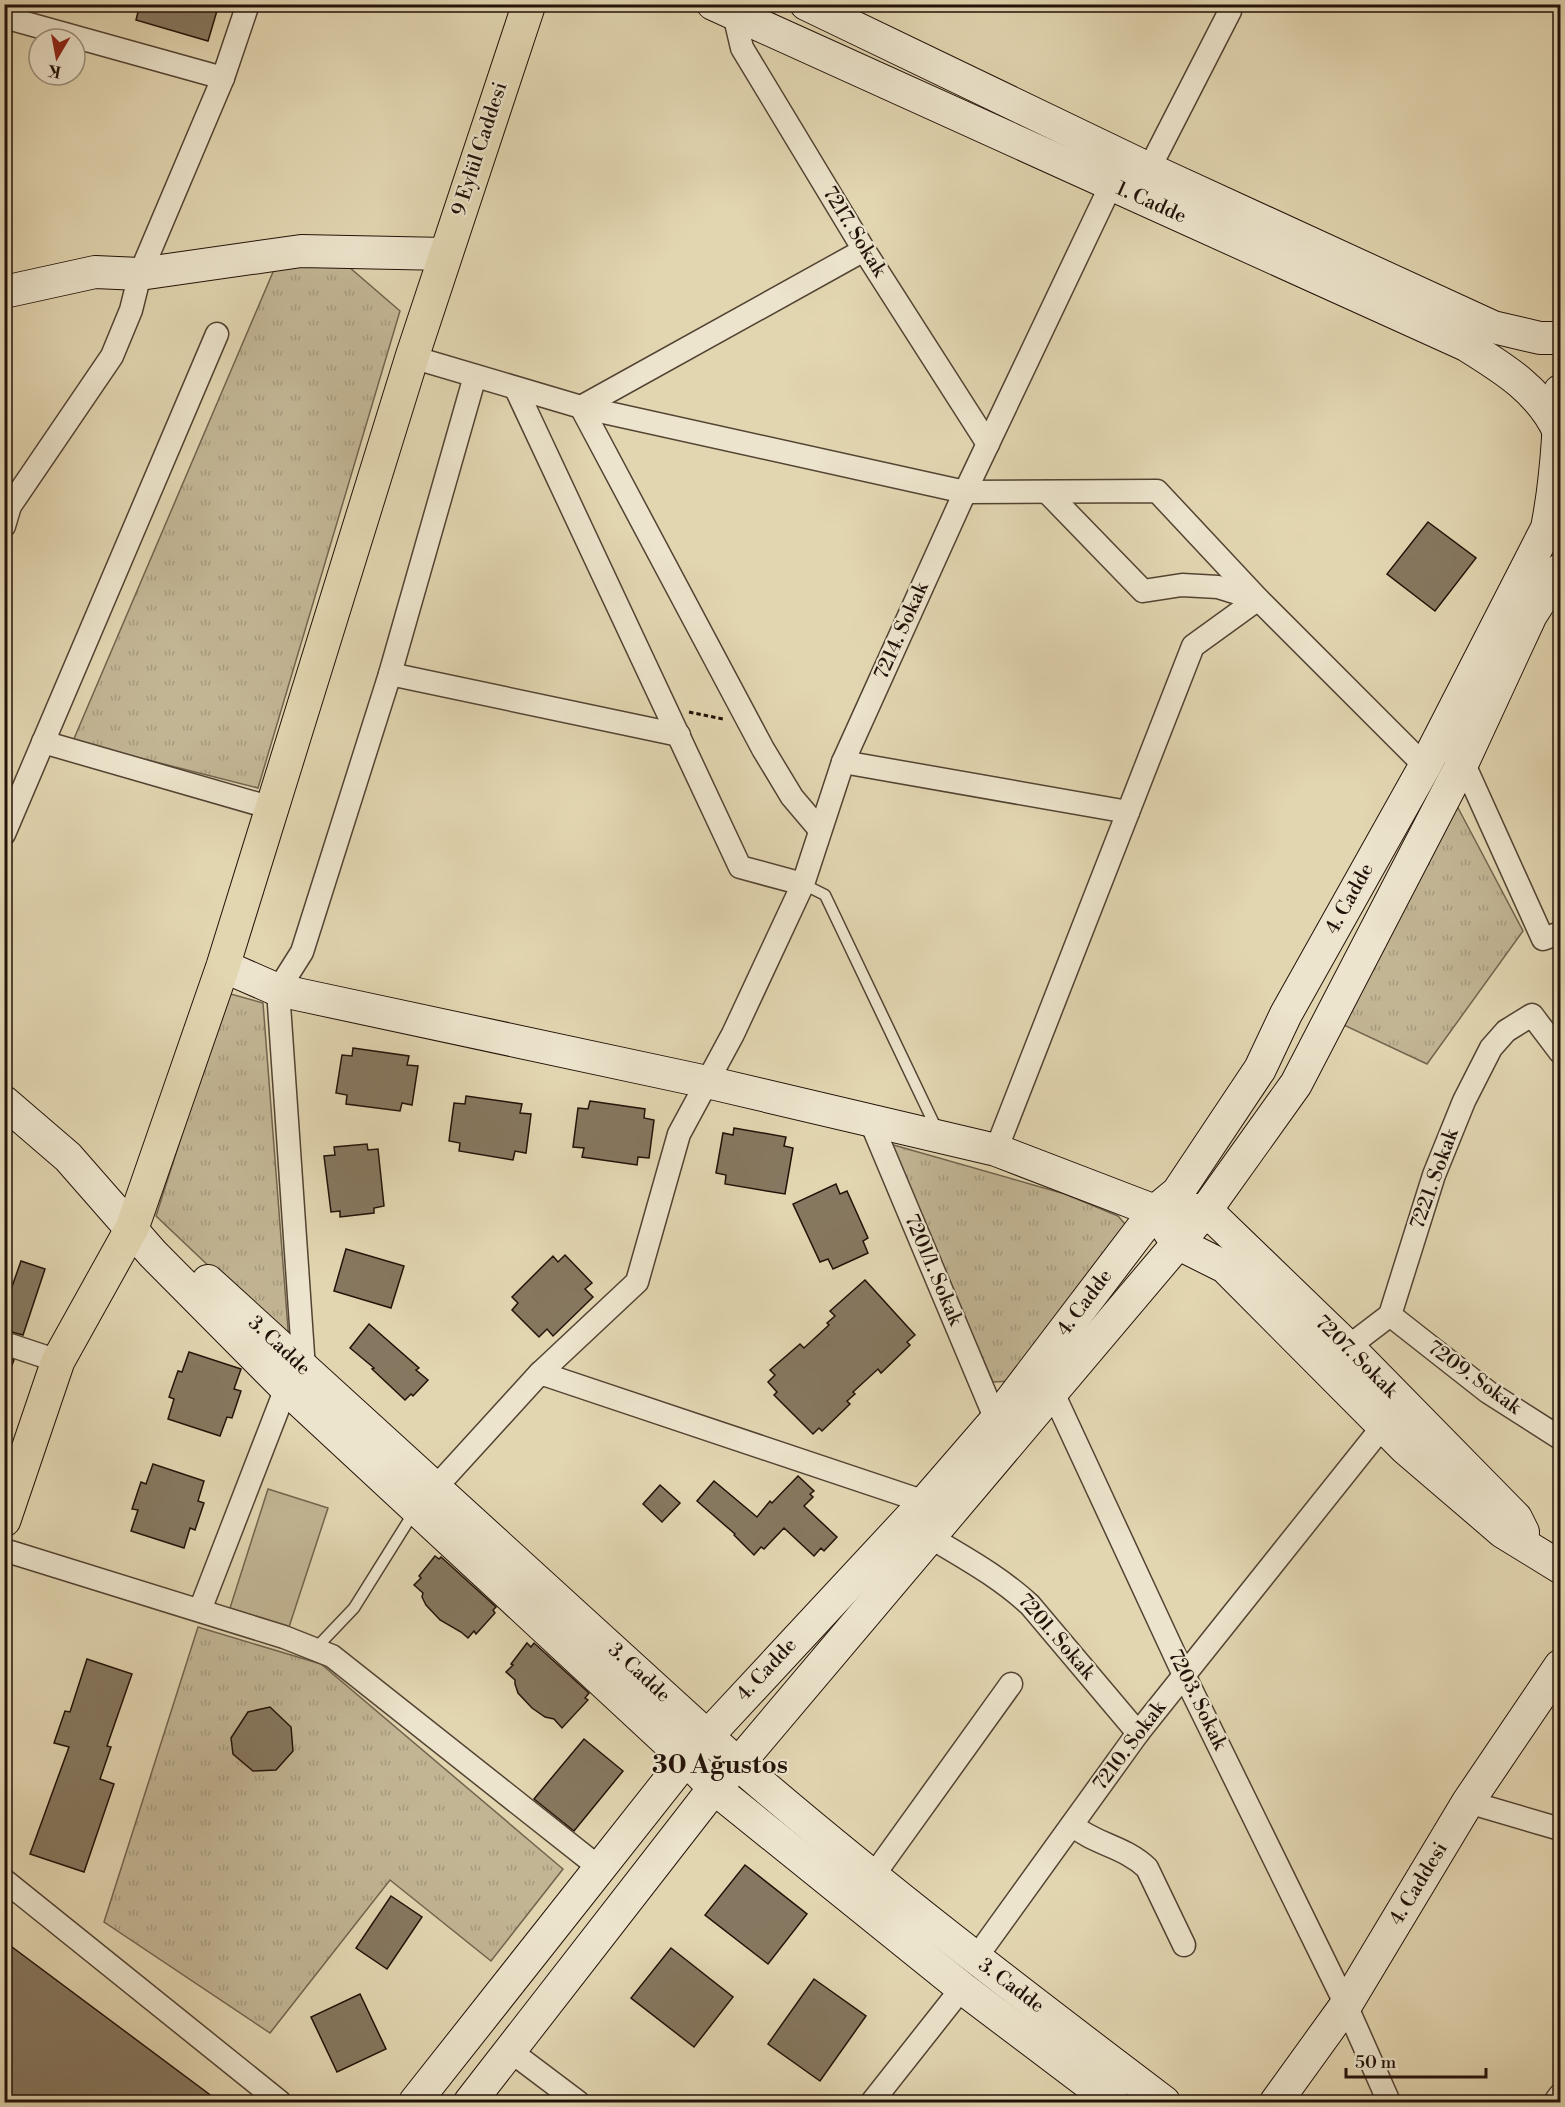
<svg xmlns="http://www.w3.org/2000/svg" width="1565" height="2107" font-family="'Libre Bodoni',serif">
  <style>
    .park { fill: url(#park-tufts); stroke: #72644e; stroke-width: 1.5 }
    .pitch { fill: #c2b594; stroke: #72644e; stroke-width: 1.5 }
    .building { fill: #867860; stroke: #231209; stroke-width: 1.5 }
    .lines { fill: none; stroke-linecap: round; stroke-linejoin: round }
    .lane-casing { stroke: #534333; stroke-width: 13 }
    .street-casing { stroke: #534333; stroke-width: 25 }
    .secondary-casing { stroke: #231209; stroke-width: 34 }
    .primary-casing { stroke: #231209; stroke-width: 35 }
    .path { stroke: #231209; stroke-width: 3; stroke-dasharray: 4.5 3; stroke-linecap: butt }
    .lane { stroke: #ece4cc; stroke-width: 10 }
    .street { stroke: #ece4cc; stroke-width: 22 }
    .secondary { stroke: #ece4cc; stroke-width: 32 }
    .primary { stroke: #e2d6b1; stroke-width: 33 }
    .labels { text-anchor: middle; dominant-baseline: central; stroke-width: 4.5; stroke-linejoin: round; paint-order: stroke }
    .street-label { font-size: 20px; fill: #231209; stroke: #ece4cc }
    .district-label { font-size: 26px; font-weight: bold; fill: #231209; stroke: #ece4cc }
  </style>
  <defs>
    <pattern id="park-tufts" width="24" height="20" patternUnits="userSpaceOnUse" patternTransform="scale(1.5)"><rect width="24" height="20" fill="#c2b594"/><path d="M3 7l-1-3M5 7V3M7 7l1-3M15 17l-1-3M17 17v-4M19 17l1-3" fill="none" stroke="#a69b7e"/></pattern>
  </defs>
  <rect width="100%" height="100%" fill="#e2d6b1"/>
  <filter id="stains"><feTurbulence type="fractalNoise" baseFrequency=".00333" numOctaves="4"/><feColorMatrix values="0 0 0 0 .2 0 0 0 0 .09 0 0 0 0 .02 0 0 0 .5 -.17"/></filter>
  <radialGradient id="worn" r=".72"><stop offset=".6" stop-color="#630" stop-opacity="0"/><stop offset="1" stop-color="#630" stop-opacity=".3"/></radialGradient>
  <g class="park">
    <path d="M276 265 349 267 400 311 258 788 73 741Z"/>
    <path d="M1456 804 1523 931 1427 1064 1333 1020Z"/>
    <path d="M227 993 263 1003 289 1342 156 1216Z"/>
    <path d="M890 1144 1065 1194 1118 1216 1125 1224V1241L1013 1381 993 1382Z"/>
    <path d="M198 1627 321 1664 563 1869 491 1961 390 1880 270 2033 104 1922Z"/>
  </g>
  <path class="pitch" d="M268 1489 328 1508 289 1627 230 1608Z"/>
  <g class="building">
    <path d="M140 4H219L208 41 136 20Z"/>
    <path d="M1428 522 1476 558 1435 611 1387 574Z"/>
    <path d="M353 1048 409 1056 407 1065 418 1066 412 1105 402 1103 400 1111 346 1104 347 1095 336 1093 342 1055 352 1056Z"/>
    <path d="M466 1096 522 1104 520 1113 531 1114 526 1153 515 1151 513 1160 459 1151 460 1143 449 1141 454 1103 465 1104Z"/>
    <path d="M590 1101 645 1109 644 1118 654 1120 649 1158 638 1157 637 1165 582 1157 584 1148 573 1147 578 1108 588 1109Z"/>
    <path d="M734 1128 786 1137 784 1146 793 1148 785 1194 725 1184 726 1175 716 1173 723 1133 733 1135Z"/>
    <path d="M367 1144 368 1150 378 1149 384 1206 374 1208V1213L340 1217V1211L331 1212 324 1156 335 1155 334 1147Z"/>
    <path d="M836 1184 840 1194 847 1191 868 1238 863 1241 868 1253 833 1269 828 1259 820 1262 793 1204Z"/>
    <path d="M346 1249 404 1266 391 1308 334 1291Z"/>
    <path d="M565 1255 592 1283 585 1289 593 1297 553 1336 547 1329 539 1337 512 1310 518 1303 512 1297 553 1256 558 1262Z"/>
    <path d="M21 1261 45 1269 23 1335 4 1330V1293L9 1295Z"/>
    <path d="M865 1280 915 1335 907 1342 910 1345 881 1373 878 1369 853 1392 855 1394 847 1401 850 1404 822 1431 819 1428 813 1434 774 1395 777 1392 768 1382 775 1375 770 1370 800 1344 804 1348 829 1325 827 1323 835 1316 830 1311Z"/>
    <path d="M369 1324 419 1368 416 1370 428 1380 413 1396 411 1394 405 1400 372 1369 374 1368 350 1348Z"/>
    <path d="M189 1352 241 1369 234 1389 241 1391 232 1418 227 1417 220 1436 168 1419 174 1399 169 1397 178 1371 182 1372Z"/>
    <path d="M4 1357 14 1360 6 1380H4Z"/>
    <path d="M153 1464 204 1481 198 1501 204 1503 195 1530 190 1528 184 1548 131 1531 138 1510 132 1509 141 1482 146 1484Z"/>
    <path d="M798 1476 814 1491 810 1494 813 1497 804 1506 837 1537 824 1551 821 1548 814 1556 784 1528 764 1549 761 1547 754 1555 734 1535 735 1534 697 1501 714 1481 757 1517 770 1501 772 1503Z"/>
    <path d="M660 1485 680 1503 662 1522 643 1504Z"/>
    <path d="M435 1556 439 1559 441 1557 496 1607 493 1610 495 1613 476 1634 474 1631 468 1638 461 1632 440 1620 426 1605 422 1597 423 1593 414 1585 421 1578 419 1576Z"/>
    <path d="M527 1643 531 1647 534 1643 589 1693 585 1698 588 1700 562 1728 554 1719 545 1717 532 1708 518 1693 515 1684V1680L506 1672 513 1665 511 1664Z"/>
    <path d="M87 1659 132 1674 107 1746 111 1747 100 1779 114 1784 84 1872 30 1854 69 1747 54 1743 65 1711 70 1712Z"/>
    <path d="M270 1707 291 1727 293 1751 276 1770 253 1771 233 1754 231 1738 248 1712Z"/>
    <path d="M584 1739 623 1771 574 1831 534 1799Z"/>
    <path d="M745 1865 807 1914 768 1964 705 1915Z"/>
    <path d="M391 1896 422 1917 387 1969 356 1948Z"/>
    <path d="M4 1941 221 2103H4Z"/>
    <path d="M671 1948 733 1997 694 2047 631 1998Z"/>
    <path d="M814 1979 866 2016 820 2081 768 2044Z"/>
    <path d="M360 1994 386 2049 337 2072 311 2017Z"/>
  </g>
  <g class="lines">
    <defs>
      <g id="lane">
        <path d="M803 884 825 895 938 1132"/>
        <path d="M315 1649 354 1608 414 1512"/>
      </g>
      <g id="street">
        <path d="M734 14 742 48 864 250 988 444"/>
        <path d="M4 17 223 78"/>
        <path d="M1149 169 1230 11 1231 4"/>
        <path d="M412 357 581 407 965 492 1157 491 1258 599 1425 766"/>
        <path d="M516 389 740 867 803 884"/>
        <path d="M1047 492 1143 591 1182 585 1218 587 1257 599"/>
        <path d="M4 526 10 506 112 356 131 310 140 274 223 78 248 4"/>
        <path d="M390 674 679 735"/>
        <path d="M43 742 272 808"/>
        <path d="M1454 756 1463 762 1543 939 1560 933"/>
        <path d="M843 762 1128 812"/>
        <path d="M820 830 792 797 763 749 581 407 864 250"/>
        <path d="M4 834 217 334"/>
        <path d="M870 1120 996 1420"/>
        <path d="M996 1150 1193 646 1258 599"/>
        <path d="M1390 1315 1488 1392 1560 1438"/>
        <path d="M4 1343 58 1361"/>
        <path d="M1348 1347 1390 1315 1434 1175 1464 1101 1491 1048 1506 1031 1532 1015 1560 1052"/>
        <path d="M540 1373 637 1282 679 1134 733 1034 803 884 843 762 965 492 1111 185"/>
        <path d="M1053 1393 1184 1675 1346 2005 1389 2102"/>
        <path d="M426 1498 540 1373 925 1502"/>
        <path d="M930 1537C965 1558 1000 1577 1030 1605L1138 1733"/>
        <path d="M4 1550 284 1637 332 1656 601 1869"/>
        <path d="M200 1610 286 1388 304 1369 278 990 302 952 390 674 475 376"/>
        <path d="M1468 1802 1560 1829"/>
        <path d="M1072 1825C1096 1845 1124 1846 1147 1868L1184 1945"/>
        <path d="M873 1876 1011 1684"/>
        <path d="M4 1880 280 2102"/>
        <path d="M975 1959 1138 1733 1383 1426"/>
        <path d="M509 2050 578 2102"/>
        <path d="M872 2102 962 1988"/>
        <path d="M1555 2102 1560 2095"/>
      </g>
      <g id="secondary">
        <path d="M713 4 1466 345C1503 368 1541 391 1559 432"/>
        <path d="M806 4 1149 169 1493 327 1540 338H1560"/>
        <path d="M4 292 95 272 140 274 301 251 446 254"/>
        <path d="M223 966 278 990 707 1082 996 1150 1155 1211 1177 1243 1225 1267 1405 1448 1503 1532 1560 1567"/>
        <path d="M4 1102 68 1157 153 1254 286 1388 686 1759 714 1788 962 1988 1113 2102"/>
        <path d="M1186 1210H1206L1348 1347 1516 1518 1523 1532"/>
        <path d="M208 1281 738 1764C875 1882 1020 1993 1164 2102"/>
        <path d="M415 2102 686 1759 925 1502 996 1420 1155 1211 1178 1192 1260 1069 1286 1014 1425 766 1547 528C1553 498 1556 469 1558 438 1559 422 1557 407 1560 391"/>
        <path d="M470 2102 714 1788 738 1764 1206 1210 1296 1084 1463 762 1531 615 1560 570"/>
        <path d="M1276 2102 1346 2005 1468 1802 1560 1666"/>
      </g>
      <path id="primary" d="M4 1520 58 1361 132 1228 223 966 412 357 529 4"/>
    </defs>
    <use href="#lane" class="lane-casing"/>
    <use href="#street" class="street-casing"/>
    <use href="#secondary" class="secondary-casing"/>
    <use href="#primary" class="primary-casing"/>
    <path class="path" d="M689 712 723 719"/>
    <use href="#lane" class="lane"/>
    <use href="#street" class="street"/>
    <use href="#secondary" class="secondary"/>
    <use href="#primary" class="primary"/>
  </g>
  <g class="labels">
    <g class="street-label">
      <text transform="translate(480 149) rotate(-72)">9 Eylül Caddesi</text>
      <text transform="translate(1151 203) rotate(24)">1. Cadde</text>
      <text transform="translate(854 232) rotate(58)">7217. Sokak</text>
      <text transform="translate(902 631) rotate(-66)">7214. Sokak</text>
      <text transform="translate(1350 899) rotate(-61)">4. Cadde</text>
      <text transform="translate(1435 1179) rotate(-70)">7221. Sokak</text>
      <text transform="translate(933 1270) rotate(67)">7201/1. Sokak</text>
      <text transform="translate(1085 1303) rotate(-53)">4. Cadde</text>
      <text transform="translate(279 1346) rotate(43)">3. Cadde</text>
      <text transform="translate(1356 1357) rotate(45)">7207. Sokak</text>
      <text transform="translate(1474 1378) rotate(36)">7209. Sokak</text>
      <text transform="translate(1056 1637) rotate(49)">7201. Sokak</text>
      <text transform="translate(767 1670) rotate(-47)">4. Cadde</text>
      <text transform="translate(639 1673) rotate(43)">3. Cadde</text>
      <text transform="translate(1197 1700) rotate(64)">7203. Sokak</text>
      <text transform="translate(1130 1746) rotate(-53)">7210. Sokak</text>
      <text transform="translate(1419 1884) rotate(-59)">4. Caddesi</text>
      <text transform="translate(1011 1986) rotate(37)">3. Cadde</text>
    </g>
    <g class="district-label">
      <text x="720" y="1765">30 Ağustos</text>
    </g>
  </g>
  <rect width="1565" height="2107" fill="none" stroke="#e2d6b1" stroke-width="24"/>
  <rect x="6" y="6" width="1553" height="2095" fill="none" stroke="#231209" stroke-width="3"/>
  <rect x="12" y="12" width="1541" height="2083" fill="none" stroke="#231209" stroke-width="1.5"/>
  <g transform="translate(57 57) rotate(190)"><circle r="28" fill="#ece4cc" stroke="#9c907e" stroke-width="1.5"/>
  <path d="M0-4.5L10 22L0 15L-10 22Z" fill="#8f2418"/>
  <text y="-9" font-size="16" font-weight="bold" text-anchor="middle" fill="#231209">K</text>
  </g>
  <path d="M1346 2068v9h140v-9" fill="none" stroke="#231209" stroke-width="3"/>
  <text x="1355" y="2068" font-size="18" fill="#231209" stroke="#ece4cc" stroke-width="4.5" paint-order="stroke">50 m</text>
  <rect width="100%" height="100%" filter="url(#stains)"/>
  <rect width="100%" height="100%" fill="url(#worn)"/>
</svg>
